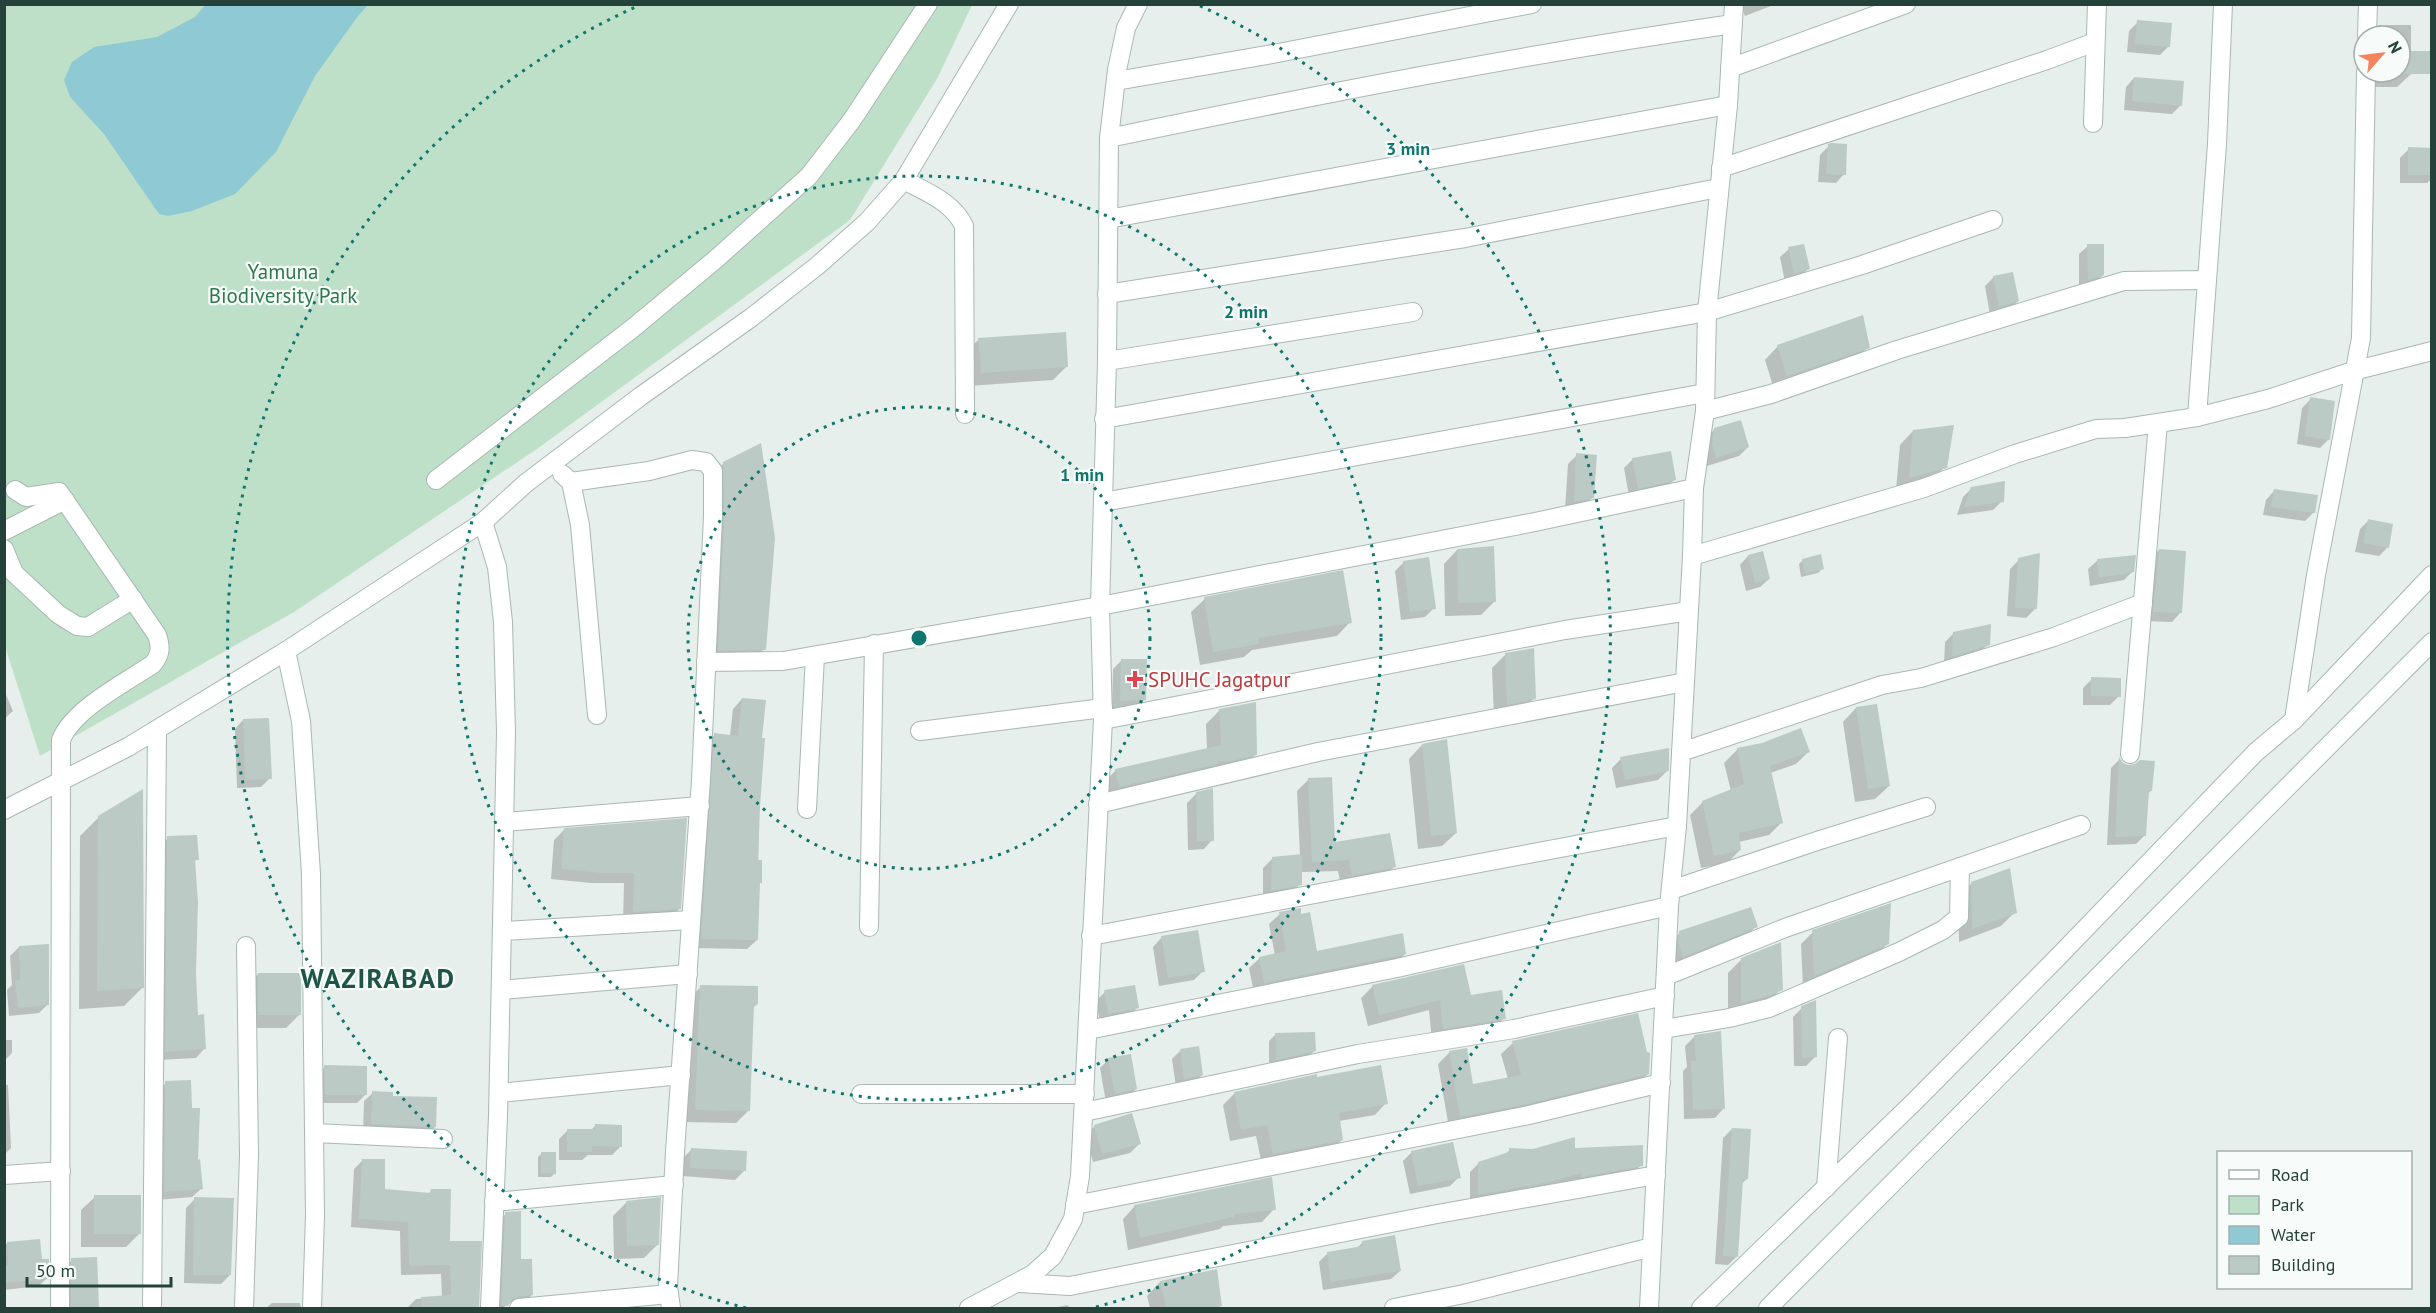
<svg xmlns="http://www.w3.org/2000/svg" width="2436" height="1313" font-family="'PT Sans',sans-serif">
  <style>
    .green { fill: #bfe0c8 }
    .water { fill: #8ec9d4 }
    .shadow { fill: #0003 }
    .building { fill: #bbcac4 }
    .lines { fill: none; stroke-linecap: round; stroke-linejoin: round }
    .minor-casing { stroke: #a8b8b2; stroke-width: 20 }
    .minor { stroke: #fff; stroke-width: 18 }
    .ring { fill: none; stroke: #0f766e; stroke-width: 3; stroke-dasharray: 3 6 }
    .health-dot { fill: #e0444e; stroke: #f7fbf9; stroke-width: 2 }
    .labels { text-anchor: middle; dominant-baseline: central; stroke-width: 4.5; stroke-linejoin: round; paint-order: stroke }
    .park-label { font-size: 21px; fill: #2d7a4b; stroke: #f7fbf9 }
    .health-label { font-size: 21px; fill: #be3a42; stroke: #f7fbf9; text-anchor: start }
    .district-label { font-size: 27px; font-weight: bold; letter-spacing: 1.5px; fill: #1f5548; stroke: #f7fbf9 }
    .centre { fill: #0f766e; stroke: #f7fbf9; stroke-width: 3 }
    .ring-label { font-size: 18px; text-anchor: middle; font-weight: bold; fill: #0f766e; stroke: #f7fbf9; stroke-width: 4.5; stroke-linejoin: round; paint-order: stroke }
  </style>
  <rect width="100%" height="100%" fill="#e6efeb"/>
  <path class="green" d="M4 5H972L938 77 850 220 537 449 294 612 40 756 4 643Z"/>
  <path class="water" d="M206 4 368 5 358 16 315 76 276 152 235 194 192 211 168 216 159 214 104 134 70 97 64 80 72 62 94 47 157 37 195 17Z"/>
  <g class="shadow">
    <path d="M1740 4H1776L1745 16Z"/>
    <path d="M2138 22 2169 46 2160 55 2127 52 2129 31Z"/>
    <path d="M2379 25H2411V74L2397 87H2364L2357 76V62L2364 54V72H2400V36H2368Z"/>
    <path d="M2134 78 2181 105 2172 114 2124 110 2126 87Z"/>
    <path d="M1829 146 1844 174 1836 183 1818 182 1820 155Z"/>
    <path d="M2409 149H2432V179L2427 183H2400V158Z"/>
    <path d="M2088 246 2103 275 2094 284 2079 288V254Z"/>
    <path d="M1789 249 1808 269 1799 278 1785 282 1780 257Z"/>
    <path d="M1994 277 2018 301 2009 310 1990 315 1985 286Z"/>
    <path d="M979 339 1067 366 1053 380 968 386 965 353Z"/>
    <path d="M1778 346 1868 347 1854 361 1774 389 1765 360Z"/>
    <path d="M2311 399 2329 439 2320 448 2297 444 2302 408Z"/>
    <path d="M1715 429 1748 447 1739 456 1707 466 1703 453 1706 438Z"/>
    <path d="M1913 431 1945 467 1931 481 1896 490 1900 445Z"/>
    <path d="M1577 455 1593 497 1584 506 1565 510 1568 464Z"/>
    <path d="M1633 459 1674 480 1665 489 1629 496 1624 468Z"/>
    <path d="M724 463 764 649 751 662 706 663 711 477Z"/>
    <path d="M1972 488 2002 501 1993 510 1957 515 1963 497Z"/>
    <path d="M2274 491 2314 512 2305 521 2263 515 2266 500Z"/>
    <path d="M2368 521 2387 548 2379 556 2355 552 2360 529Z"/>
    <path d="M1457 550 1494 602 1481 615 1445 616 1444 564Z"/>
    <path d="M2159 550 2180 613 2172 622 2145 621 2150 559Z"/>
    <path d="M1748 556 1769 579 1760 587 1746 591 1740 565Z"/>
    <path d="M1803 560 1822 569 1818 573 1801 577 1799 564Z"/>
    <path d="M2019 560 2035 609 2026 618 2007 616 2010 569Z"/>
    <path d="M2097 561 2133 571 2124 580 2090 586 2088 569Z"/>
    <path d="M1404 562 1434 608 1425 617 1401 620 1395 571Z"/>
    <path d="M1205 599 1350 622 1337 636 1252 650 1244 657 1200 665 1191 612Z"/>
    <path d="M1954 633 1988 644 1979 653 1944 664 1945 642Z"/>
    <path d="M1505 655 1534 698 1521 712 1494 717 1492 668Z"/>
    <path d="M1122 660 1144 700 1135 708 1112 709 1113 669Z"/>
    <path d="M2092 679 2119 696 2110 705H2083V688Z"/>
    <path d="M4 690 13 711 4 719Z"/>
    <path d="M742 699 760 739 757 940 747 949 692 948 705 744 715 735 730 736 733 709Z"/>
    <path d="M1856 708 1889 786 1875 799 1855 802 1843 722Z"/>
    <path d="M1220 710 1256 754 1242 768 1106 800 1102 784 1116 770 1207 749 1206 724Z"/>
    <path d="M243 720 270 778 261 787 237 788 235 729Z"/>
    <path d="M1763 744 1808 752 1796 764 1770 773 1782 822 1769 835 1739 842 1740 850 1727 863 1701 868 1690 815 1703 802 1731 791 1724 763 1737 750Z"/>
    <path d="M1422 745 1456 833 1442 846 1418 849 1409 759Z"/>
    <path d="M1621 759 1667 771 1658 780 1616 788 1612 768Z"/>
    <path d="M2119 760 2151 790 2148 794 2145 835 2136 844 2107 845 2111 768Z"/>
    <path d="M1309 779 1334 844 1394 867 1383 878 1341 886 1338 871 1301 872 1300 884 1291 893 1263 899V868L1272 859 1300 855 1297 791Z"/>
    <path d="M1196 794 1212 840 1204 849 1188 850 1187 803Z"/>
    <path d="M99 817 143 839 142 988 124 1006 79 1009 80 836Z"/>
    <path d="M685 820 679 909 669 919 623 922 624 883H591L551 879 554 840 564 830Z"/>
    <path d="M168 838 197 859 193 863 194 973 196 1016 204 1049 196 1058 157 1060 159 847Z"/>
    <path d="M1972 883 2015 912 2001 926 1959 942 1958 897Z"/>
    <path d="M1280 914 1300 916 1316 953 1405 954 1394 964 1254 993 1249 968 1260 958 1275 955 1269 924Z"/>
    <path d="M1756 926 1743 940 1670 969 1666 946 1680 933Z"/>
    <path d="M1813 932 1888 943 1876 955 1803 987 1801 944Z"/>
    <path d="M1161 938 1203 971 1194 980 1159 986 1153 947Z"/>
    <path d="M19 947 48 1004 39 1013 9 1016 7 990 12 985 10 956Z"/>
    <path d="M1742 959 1781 989 1767 1003 1728 1016V973Z"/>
    <path d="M258 974 300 1014 286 1028H245V988Z"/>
    <path d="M1373 986 1470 997 1504 1018 1493 1030 1432 1040 1429 1010 1368 1026 1361 998Z"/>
    <path d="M701 987 757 1004 753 1008 748 1111 736 1123 683 1122 688 999Z"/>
    <path d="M1105 992 1137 1008 1128 1017 1100 1022 1096 1001Z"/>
    <path d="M1802 1008 1815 1057 1806 1066H1794L1793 1017Z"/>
    <path d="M1275 1035 1314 1051 1308 1058 1269 1066V1041Z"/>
    <path d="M1694 1037 1723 1109 1715 1118 1684 1119 1683 1071 1687 1067 1685 1046Z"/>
    <path d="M4 1040H12V1053L4 1061Z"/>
    <path d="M1513 1043 1648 1074 1636 1085 1449 1128 1438 1064 1450 1052 1471 1086 1508 1079 1501 1054Z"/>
    <path d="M1180 1051 1202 1075 1193 1084 1176 1087 1172 1059Z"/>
    <path d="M1109 1059 1136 1089 1127 1098 1106 1102 1100 1068Z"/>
    <path d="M325 1067 366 1094 357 1103H317L316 1076Z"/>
    <path d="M1316 1079 1386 1103 1375 1115 1339 1121 1342 1140 1330 1151 1262 1165 1256 1136 1230 1141 1223 1105 1235 1093Z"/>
    <path d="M166 1083 191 1109 196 1161 201 1189 192 1197 156 1200 157 1092Z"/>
    <path d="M4 1085H8L11 1148 4 1155Z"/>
    <path d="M373 1093 392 1097 435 1127 426 1136 363 1133 364 1101Z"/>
    <path d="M595 1126 621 1146 612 1155H588L582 1160H559V1139L568 1130H591Z"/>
    <path d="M1095 1126 1139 1144 1130 1153 1093 1162 1086 1135Z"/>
    <path d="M1732 1129 1747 1179 1741 1184 1737 1256 1728 1265 1715 1264 1723 1138Z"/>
    <path d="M692 1149 744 1171 735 1180 682 1176 683 1158Z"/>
    <path d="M1510 1150H1574L1641 1165 1632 1174 1470 1203V1172L1479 1163 1504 1155Z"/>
    <path d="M1412 1152 1459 1177 1450 1186 1410 1194 1403 1161Z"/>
    <path d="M542 1153 555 1173 551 1177H538V1157Z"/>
    <path d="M363 1160 383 1191 428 1194 431 1191 448 1242 478 1308H407L416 1299 442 1297 441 1274 401 1275 400 1231 351 1227 354 1169Z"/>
    <path d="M95 1197 140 1233 126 1247H81V1210Z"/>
    <path d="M195 1199 230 1275 221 1284 184 1283 186 1208Z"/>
    <path d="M627 1202 657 1245 644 1258 614 1259 613 1216Z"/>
    <path d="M1135 1206 1274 1209 1262 1222 1223 1226 1220 1229 1128 1250 1123 1219Z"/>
    <path d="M506 1214 532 1295 526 1300 508 1303 503 1308H497L500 1219Z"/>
    <path d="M4 1236 5 1244 38 1241 40 1261 47 1278 39 1286 4 1290Z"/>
    <path d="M1363 1242 1400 1271 1391 1279 1323 1290 1319 1262 1328 1253 1356 1249Z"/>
    <path d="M72 1260 97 1307 100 1308H63V1269Z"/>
    <path d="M1160 1282 1220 1306 1217 1308H1150L1147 1296Z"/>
    <path d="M272 1303H300L301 1308H266Z"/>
    <path d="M1068 1305 1069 1308H1053Z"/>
  </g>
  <g class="building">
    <path d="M2137 20 2172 23 2170 47 2135 44Z"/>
    <rect x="2400" y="51" width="32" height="23"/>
    <path d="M2134 77 2184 81 2182 106 2132 101Z"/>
    <path d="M1831 143 1847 144 1846 175 1826 174 1828 144Z"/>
    <path d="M2408 147 2432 148V175H2408Z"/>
    <path d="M1804 244 1810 269 1794 274 1788 247Z"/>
    <path d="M2087 244H2104V275L2088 280Z"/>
    <path d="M2013 272 2019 301 1999 307 1993 276Z"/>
    <path d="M1863 315 1870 348 1787 376 1777 345Z"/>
    <path d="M1066 332 1068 367 981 373 978 338Z"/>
    <path d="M2310 397 2335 401 2330 440 2305 436Z"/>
    <path d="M1741 420 1749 447 1716 458 1712 444 1714 428Z"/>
    <path d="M1954 425 1947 468 1909 478 1913 430Z"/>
    <path d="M761 443 775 538 766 650 718 651 724 517 723 462Z"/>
    <path d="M1671 451 1676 480 1638 489 1632 458Z"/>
    <path d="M1576 453 1597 455 1594 498 1574 502Z"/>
    <path d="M2005 481 2004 502 1964 507 1971 487Z"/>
    <path d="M2274 489 2318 495 2315 513 2271 507Z"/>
    <path d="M2368 519 2393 524 2389 548 2363 543Z"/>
    <path d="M1494 546 1496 602 1458 603 1457 549Z"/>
    <path d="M2159 549 2186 551 2182 613 2153 612Z"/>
    <path d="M1763 551 1770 579 1755 583 1748 555Z"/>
    <path d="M2040 553 2037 609 2015 608 2018 558Z"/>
    <path d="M1821 554 1824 569 1805 574 1802 559Z"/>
    <path d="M2136 555 2134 572 2099 578 2097 559Z"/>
    <path d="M1429 557 1436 609 1410 612 1403 561Z"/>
    <path d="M1343 570 1352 623 1258 638 1259 644 1213 652 1204 597Z"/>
    <path d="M1991 624 1990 645 1952 657 1953 632Z"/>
    <path d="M1534 648 1536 699 1507 705 1505 653Z"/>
    <path d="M1121 659H1147L1146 700 1120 701Z"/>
    <path d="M2091 677 2121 678V697L2091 696Z"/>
    <path d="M742 698 766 700 762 738H765L760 807 758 860H762V883H760L758 940 701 939 714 733 738 736Z"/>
    <path d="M1256 702 1257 755 1232 761H1218V764L1119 787 1115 769 1221 745 1219 709Z"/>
    <path d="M1877 704 1890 786 1868 789 1856 707Z"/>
    <path d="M269 718 272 779 245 780 243 719Z"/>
    <path d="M1801 728 1810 752 1770 766 1783 823 1739 833 1741 850 1714 856 1702 801 1744 784 1737 748 1762 743Z"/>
    <path d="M1447 739 1457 833 1431 836 1422 744Z"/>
    <path d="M1669 748V771L1625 780 1620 757Z"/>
    <path d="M2119 757 2123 763 2128 765 2135 764 2140 760 2155 761 2152 791H2149L2146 836 2115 837Z"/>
    <path d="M1332 777 1335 842 1390 833 1396 867 1352 876 1349 860 1312 862 1308 778Z"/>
    <path d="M1213 788 1214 841H1197L1196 792Z"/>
    <path d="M143 789 144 988 97 991 98 816Z"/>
    <path d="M687 818 681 909 633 912 634 873H602L561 869 564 828Z"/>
    <path d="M197 835 199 860H195L198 902 196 973 198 1015 204 1014 206 1049 165 1052 167 836Z"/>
    <path d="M1302 854V885L1271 891 1272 857Z"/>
    <path d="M2010 868 2017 913 1972 929 1971 882Z"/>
    <path d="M1891 903 1889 944 1814 976 1812 930Z"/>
    <path d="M1751 907 1758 927 1683 957 1678 942 1679 931Z"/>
    <path d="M1301 908V914L1310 912 1317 951 1403 933 1406 954 1264 983 1259 957 1286 951 1279 912Z"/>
    <path d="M1198 930 1205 972 1168 978 1161 936Z"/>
    <path d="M1781 942 1783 990 1765 997 1741 1003V958Z"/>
    <path d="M49 944V1005L18 1008 15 980H20L19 946Z"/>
    <path d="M1464 964 1471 995 1502 990 1506 1019 1443 1029 1440 1000 1379 1015 1372 985Z"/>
    <rect x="258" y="973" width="43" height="42"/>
    <path d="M700 985 758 986V1004H754L750 1111 695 1110Z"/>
    <path d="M1135 985 1139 1008 1108 1014 1104 990Z"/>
    <path d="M1816 1000 1817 1057 1802 1058 1801 1006Z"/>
    <path d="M1638 1013 1647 1052 1650 1053 1649 1074 1527 1104 1460 1117 1449 1051 1467 1048 1473 1084 1521 1075 1512 1041Z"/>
    <path d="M1721 1031 1725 1109 1693 1110 1691 1061H1696L1694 1035Z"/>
    <path d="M1315 1032 1316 1051 1276 1060 1275 1033Z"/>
    <path d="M1199 1046 1203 1075 1184 1079 1180 1049Z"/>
    <path d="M1131 1054 1137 1089 1115 1094 1108 1058Z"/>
    <path d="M324 1065 367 1066V1095H325Z"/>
    <path d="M1381 1065 1388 1104 1339 1113 1343 1140 1273 1154 1267 1125 1241 1130 1234 1092 1317 1074V1077Z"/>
    <path d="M191 1080 192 1108H200L198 1160 200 1159 203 1189 164 1192 165 1081Z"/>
    <path d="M372 1091 393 1092V1096L437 1097 436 1127 371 1124Z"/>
    <path d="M1132 1113 1141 1144 1102 1154 1094 1125Z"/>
    <path d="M595 1124 622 1125V1147L592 1146V1152H567V1129H595Z"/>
    <path d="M1732 1128 1751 1129 1748 1179H1743L1738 1257 1723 1256Z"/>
    <path d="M1575 1137V1148L1643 1145V1166L1582 1177V1173L1550 1182 1478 1195V1162L1509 1152V1148L1533 1149Z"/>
    <path d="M1453 1142 1461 1178 1418 1186 1411 1151Z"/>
    <path d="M691 1148 747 1151 746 1171 690 1168Z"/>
    <path d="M541 1152H556V1174L541 1173Z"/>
    <path d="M362 1159H385V1189L430 1193 431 1189H451L450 1241H482L479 1308H422L421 1297 451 1295 450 1265 409 1266 408 1222 359 1219Z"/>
    <path d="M1272 1177 1276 1210 1234 1214V1217L1140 1238 1134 1205Z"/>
    <rect x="94" y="1195" width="47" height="39"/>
    <path d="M194 1197 234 1198 231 1275H193Z"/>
    <path d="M661 1197 659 1245 627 1246 626 1201Z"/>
    <path d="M521 1211V1259H532L533 1295 517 1297 512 1299 508 1306 501 1305 505 1212Z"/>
    <path d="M1395 1235 1401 1271 1331 1282 1327 1252 1363 1246 1362 1241Z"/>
    <path d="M40 1239 42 1259H49V1279L4 1283V1265H8L7 1242Z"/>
    <path d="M97 1257 99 1308H71V1258Z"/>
    <path d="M1217 1269 1222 1306 1210 1308H1166L1160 1281Z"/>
  </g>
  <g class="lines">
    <defs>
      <g id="minor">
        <path d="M2367 36 2368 4"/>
        <path d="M1730 68 1906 4"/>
        <path d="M1116 81 1278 53 1532 4"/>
        <path d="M2093 123 2097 4"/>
        <path d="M1109 138C1316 95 1524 54 1733 24"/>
        <path d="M1721 168 2047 60 2095 42"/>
        <path d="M904 180C926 192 953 202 964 226L965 414"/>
        <path d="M1108 219 1728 105"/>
        <path d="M1107 294 1465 238 1718 188"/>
        <path d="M1107 361 1413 312"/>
        <path d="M1705 411 1771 394 1897 350 2124 281 2207 280"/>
        <path d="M2197 417 2217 144 2223 4"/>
        <path d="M1104 419 1707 312 1862 265 1993 220"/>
        <path d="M562 474 571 482 580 525 597 715"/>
        <path d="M436 480 633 328 716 259 809 176 852 120 928 4"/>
        <path d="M571 482 649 471 692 460 706 462 713 471V516L701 780 675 1152 668 1286 671 1308"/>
        <path d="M15 490 26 497 59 492 157 635C161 647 161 654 153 664 125 683 73 709 61 740L60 1308"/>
        <path d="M1103 502 1705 393"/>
        <path d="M483 522 497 567 503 622 506 732 498 1116 490 1308"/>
        <path d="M4 531 65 500"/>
        <path d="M4 549 14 573 58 614 77 626 88 627 133 599"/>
        <path d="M1692 556 1924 488 2015 454 2096 429 2125 428 2197 417 2268 399 2353 371 2432 351"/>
        <path d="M286 651 301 721 311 874 315 1215 312 1308"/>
        <path d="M706 662 783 661 1100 606 1535 522 1694 488"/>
        <path d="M1103 720 1565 630 1689 611"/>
        <path d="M2294 720 2316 575 2361 338 2366 72"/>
        <path d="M920 731 1103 708"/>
        <path d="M1681 752 1882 685 1921 678 2054 637 2143 603"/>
        <path d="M2130 754 2158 423"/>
        <path d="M1098 804 1318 752 1685 682"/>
        <path d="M807 809 815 656"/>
        <path d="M4 810 128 747 286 651 483 522 526 483 641 396 752 317 817 266 867 222 904 180 1009 4"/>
        <path d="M504 822 700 806"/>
        <path d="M1671 890 1820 840 1926 807"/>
        <path d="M869 927 874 644"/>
        <path d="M502 931 691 920"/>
        <path d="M1091 936 1677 826"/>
        <path d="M1666 976 1785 928 2081 825"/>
        <path d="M501 990 688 974"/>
        <path d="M1664 1029 1729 1018 1769 1008 1899 952 1943 930 1959 917 1960 867"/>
        <path d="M1088 1030 1397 968 1669 906"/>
        <path d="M499 1093 681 1075"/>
        <path d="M861 1094H1085"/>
        <path d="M1084 1112 1358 1054 1514 1029 1665 996"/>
        <path d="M314 1133 443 1139"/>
        <path d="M4 1175 61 1171"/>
        <path d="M1826 1188 1838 1038"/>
        <path d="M494 1202 674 1185"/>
        <path d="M1075 1205 1529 1115 1661 1083"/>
        <path d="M1019 1283 1070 1286 1432 1215 1656 1175"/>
        <path d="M152 1308 157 730"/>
        <path d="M244 1308 249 1155 246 946"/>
        <path d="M519 1308 669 1294"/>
        <path d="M969 1308 1033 1274 1053 1256 1073 1219 1080 1176 1103 720 1100 606 1107 361 1109 138 1117 70 1126 28 1138 4"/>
        <path d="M1394 1308 1464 1294 1652 1247"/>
        <path d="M1649 1308 1669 906 1677 826 1692 556 1694 488 1705 411 1707 312 1728 105 1734 4"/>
        <path d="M1701 1308 1914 1102 2055 960 2256 752 2294 720 2432 575"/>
        <path d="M1768 1308 2432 642"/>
      </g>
    </defs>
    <use href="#minor" class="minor-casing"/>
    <use href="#minor" class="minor"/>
  </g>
  <g class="ring">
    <circle cx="919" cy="638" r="231"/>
    <circle cx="919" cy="638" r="462"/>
    <path d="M746 1308A692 692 0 0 1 638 6M1200 6A692 692 0 0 1 1092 1308"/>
  </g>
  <path class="health-dot" d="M1132 670h6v6h6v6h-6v6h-6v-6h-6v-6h6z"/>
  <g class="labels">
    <g class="park-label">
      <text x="283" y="271">Yamuna<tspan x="283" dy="24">Biodiversity Park</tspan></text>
    </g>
    <g class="health-label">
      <text x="1148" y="679">SPUHC Jagatpur</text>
    </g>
    <g class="district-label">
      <text x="378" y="978">WAZIRABAD</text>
    </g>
  </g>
  <circle cx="919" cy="638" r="9" class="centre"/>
  <g class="ring-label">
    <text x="1408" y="155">3 min</text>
    <text x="1246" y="318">2 min</text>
    <text x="1082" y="481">1 min</text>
  </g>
  <rect width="2436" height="1313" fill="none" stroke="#24423a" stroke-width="12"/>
  <rect x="2217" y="1151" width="195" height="138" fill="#f7fbf9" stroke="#a3b1ad" stroke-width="1.5"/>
  <rect x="2229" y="1170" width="30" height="9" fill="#ffffff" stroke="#a3b1ad" stroke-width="1.5"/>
  <text x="2271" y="1181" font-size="18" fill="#24423a">Road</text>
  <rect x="2229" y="1196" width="30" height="18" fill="#bfe0c8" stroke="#a3b1ad" stroke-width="1.5"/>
  <text x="2271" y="1211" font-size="18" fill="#24423a">Park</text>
  <rect x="2229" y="1226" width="30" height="18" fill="#8ec9d4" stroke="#a3b1ad" stroke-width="1.5"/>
  <text x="2271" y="1241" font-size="18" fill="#24423a">Water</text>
  <rect x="2229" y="1256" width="30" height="18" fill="#bbcac4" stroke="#a3b1ad" stroke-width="1.5"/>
  <text x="2271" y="1271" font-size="18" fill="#24423a">Building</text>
  <g transform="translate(2382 54) rotate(62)"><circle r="28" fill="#f7fbf9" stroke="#a3b1ad" stroke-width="1.5"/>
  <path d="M0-4.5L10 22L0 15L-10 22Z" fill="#f4845f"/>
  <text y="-9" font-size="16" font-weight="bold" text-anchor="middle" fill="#24423a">N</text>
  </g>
  <path d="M27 1277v9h144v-9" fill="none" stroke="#24423a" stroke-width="3"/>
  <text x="36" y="1277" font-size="18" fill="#24423a" stroke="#f7fbf9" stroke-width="4.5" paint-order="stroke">50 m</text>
</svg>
